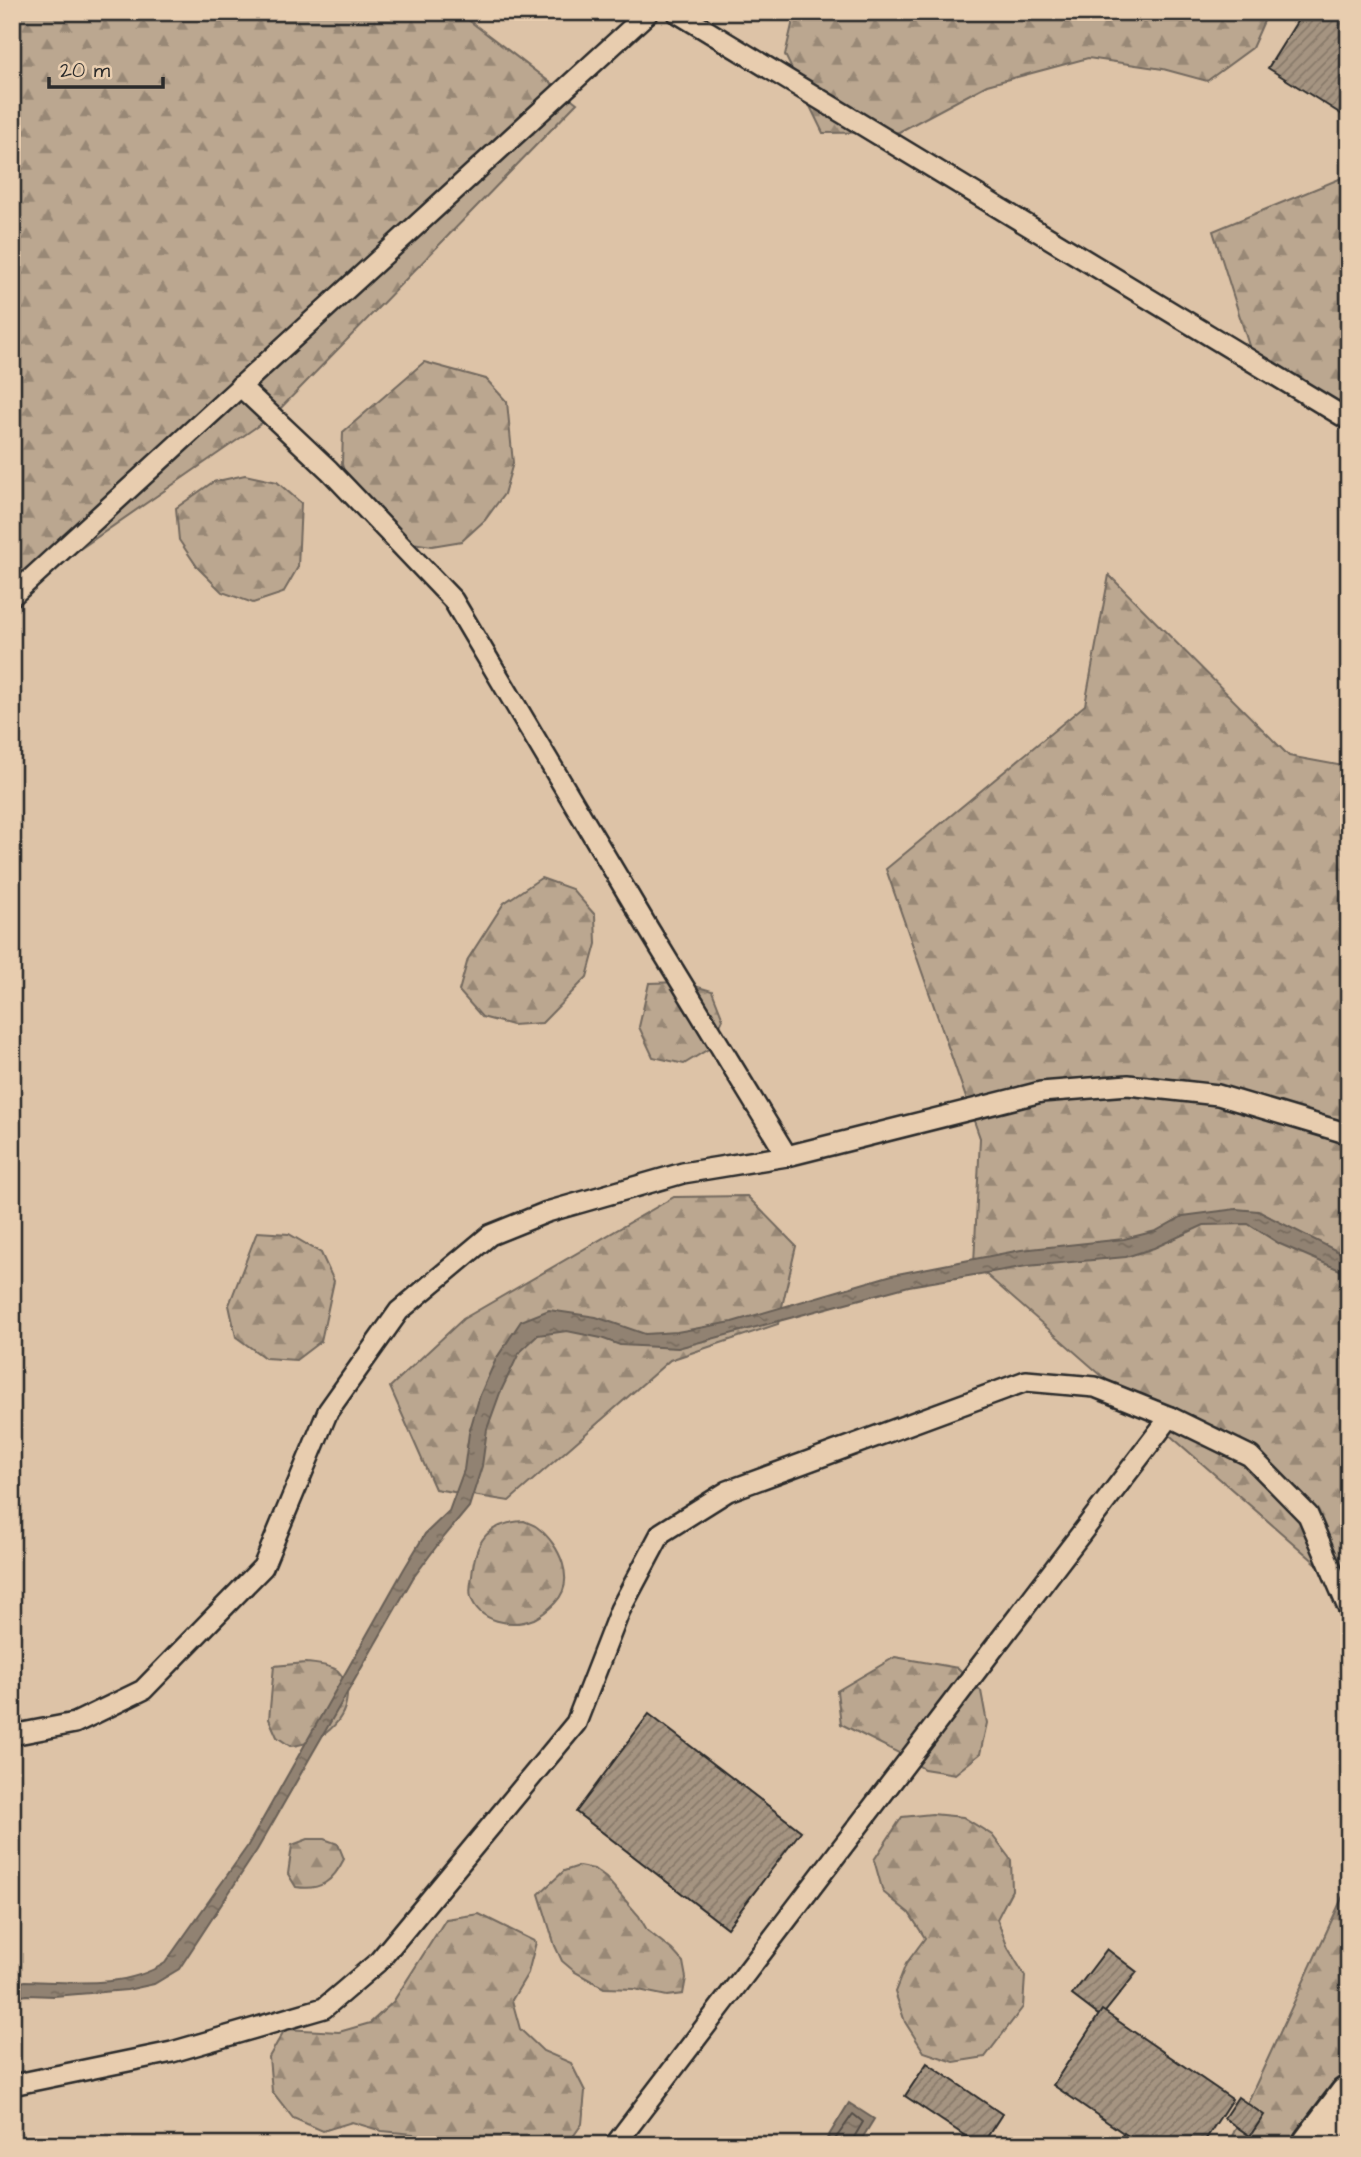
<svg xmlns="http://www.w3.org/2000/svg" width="1361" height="2157" font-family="'Architects Daughter',sans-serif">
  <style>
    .forest { fill: url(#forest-firs); stroke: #73695e; stroke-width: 2 }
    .water { fill: url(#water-ripples); stroke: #685f56; stroke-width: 2 }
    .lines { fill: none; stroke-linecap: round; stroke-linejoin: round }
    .shore { stroke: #544e47; stroke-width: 2 }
    .building { fill: url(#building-hatch); stroke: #2b2b2b; stroke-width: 2 }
    .lane-casing { stroke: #2b2b2b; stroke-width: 24 }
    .street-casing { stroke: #2b2b2b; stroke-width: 44 }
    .lane { stroke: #e8cdaf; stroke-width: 19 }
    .street { stroke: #e8cdaf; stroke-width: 38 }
  </style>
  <defs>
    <pattern id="forest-firs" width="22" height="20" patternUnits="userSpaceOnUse" patternTransform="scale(1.75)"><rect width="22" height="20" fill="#bba790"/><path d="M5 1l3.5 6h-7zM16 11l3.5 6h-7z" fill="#988876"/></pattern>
    <pattern id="water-ripples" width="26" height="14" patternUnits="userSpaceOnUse" patternTransform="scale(1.75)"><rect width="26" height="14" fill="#918272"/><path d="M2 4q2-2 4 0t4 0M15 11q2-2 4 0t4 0" fill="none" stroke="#776b5e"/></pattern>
    <pattern id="building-hatch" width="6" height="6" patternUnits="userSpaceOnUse" patternTransform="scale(1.75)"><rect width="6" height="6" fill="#a59481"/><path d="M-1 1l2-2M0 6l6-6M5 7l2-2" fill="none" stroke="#87796a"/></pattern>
  </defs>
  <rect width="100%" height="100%" fill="#ddc3a7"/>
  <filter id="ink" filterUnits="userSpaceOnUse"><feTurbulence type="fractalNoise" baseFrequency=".0143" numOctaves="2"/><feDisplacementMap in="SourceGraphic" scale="14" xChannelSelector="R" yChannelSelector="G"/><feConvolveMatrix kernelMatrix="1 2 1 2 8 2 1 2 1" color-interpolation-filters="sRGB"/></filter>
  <g filter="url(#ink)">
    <g class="forest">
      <path d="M12 12H458L577 103 275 414 12 596Z"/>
      <path d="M795 12H1268L1252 48 1207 81 1163 69 1088 58 987 85 899 132 823 133 785 55Z"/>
      <path d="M1349 175V427L1250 349 1213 231Z"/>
      <path d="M424 362 486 379 507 402 513 463 504 494 485 520 462 541 432 546 399 541 350 496 342 464 343 432Z"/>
      <path d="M245 475 277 482 301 503 298 567 283 593 253 603 222 592 198 568 179 540 176 508 213 482Z"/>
      <path d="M1109 575 1289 756 1349 767V1592L974 1264 980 1138 886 869 1085 705Z"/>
      <path d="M541 878 572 889 595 915 596 944 587 977 542 1023 512 1025 482 1017 459 991 468 959 504 903Z"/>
      <path d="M681 982 712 991 723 1019 710 1048 684 1064 653 1057 639 1027 649 983Z"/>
      <path d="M747 1196 796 1246 778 1324 670 1360 509 1501 435 1489 390 1387 463 1319 674 1197Z"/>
      <path d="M257 1232 289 1234 321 1253 334 1281 321 1341 296 1360 265 1358 236 1337 229 1305Z"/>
      <path d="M524 1521C528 1523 535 1525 538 1528 559 1544 577 1581 555 1603 549 1609 542 1615 534 1619 511 1628 479 1622 471 1597 469 1590 471 1582 472 1576 475 1541 487 1523 524 1521Z"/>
      <path d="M895 1657 958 1668 981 1691 987 1723 980 1754 955 1774 924 1769 897 1752 841 1724 837 1691Z"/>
      <path d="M306 1663C315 1664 331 1665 338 1671 343 1676 346 1685 347 1691 348 1723 319 1744 290 1746L277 1737 269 1719 274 1666Z"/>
      <path d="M932 1814 963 1817 992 1835 1011 1860 1012 1890 997 1919 1008 1948 1025 1976 1023 2007 985 2057 954 2062 924 2052 905 2022 895 1992 906 1964 925 1938 909 1913 883 1892 874 1860 902 1817Z"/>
      <path d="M308 1839H324L338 1844 344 1859C333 1881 321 1891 296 1887L288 1874 292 1845Z"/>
      <path d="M579 1866 594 1869 606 1878 639 1916 647 1930 672 1950 683 1962 686 1978 683 1994 667 1996 634 1989 604 1988 575 1972 562 1961 555 1946 539 1894 564 1871Z"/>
      <path d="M1349 1883V2145H1228Z"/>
      <path d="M479 1914 536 1942 528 1973 512 2000 520 2029 543 2051 571 2063 585 2091 582 2124 567 2145H421L413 2134 382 2131 352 2122 323 2131 293 2118 272 2091 269 2057 285 2029 339 2032 370 2023 393 2002 446 1919Z"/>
    </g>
    <g class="water">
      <path d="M1236 1209 1258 1211 1349 1257V1274L1280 1244 1248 1224 1204 1225 1154 1248 1126 1257 1027 1266 909 1286 678 1348 620 1345 601 1338 567 1331 538 1335 519 1353 500 1393 487 1429 482 1466 469 1507 439 1543 413 1578 257 1850 179 1969 154 1984 127 1990 54 1996 27 1995 12 1998V1985L25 1981C71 1982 125 1989 165 1963L247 1847 404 1569 425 1534 449 1511 464 1470 469 1433 480 1395 496 1359 521 1321 549 1310 596 1317 645 1334 677 1332 732 1322 892 1275 1021 1250 1124 1239 1156 1231 1183 1216Z"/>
      <path d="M849 2103 874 2119 858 2145H823Z"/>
    </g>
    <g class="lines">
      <path class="shore" d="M831 2145 853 2114 863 2122 853 2139 852 2145"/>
    </g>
    <g class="building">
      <path d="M1303 12H1337L1349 20V119L1268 68Z"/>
      <path d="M649 1714 801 1831 727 1928 576 1812Z"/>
      <path d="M1107 1949 1137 1972 1101 2017 1072 1995Z"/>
      <path d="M1102 2010 1232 2099 1202 2145H1141L1053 2085Z"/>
      <path d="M927 2063 1002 2114 982 2145H979L905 2096Z"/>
      <path d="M1238 2097 1264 2115 1250 2136 1224 2118Z"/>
      <path d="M1124 2133 1141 2145H1116Z"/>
    </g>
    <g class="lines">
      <defs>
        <g id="lane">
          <path d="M676 12 1349 420"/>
          <path d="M240 386 329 470 453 600 648 928 787 1156"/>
          <path d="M12 596 649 12"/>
          <path d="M12 1735 75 1723 143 1690 263 1567 328 1411 399 1311 490 1235 547 1212 683 1173 787 1156 1041 1092 1128 1085 1218 1095 1349 1134"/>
          <path d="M12 2085 172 2052 324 2008 379 1961 576 1723 620 1610 661 1533 728 1491 1026 1381 1095 1387 1170 1417 1250 1456 1308 1515 1349 1610"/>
          <path d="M615 2145 1170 1417"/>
        </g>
        <path id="street" d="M1312 2145 1349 2096"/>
      </defs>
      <use href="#lane" class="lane-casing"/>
      <use href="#street" class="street-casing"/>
      <use href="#lane" class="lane"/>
      <use href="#street" class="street"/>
    </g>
  </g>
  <rect width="1361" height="2157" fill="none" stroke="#e8cdaf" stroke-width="42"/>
  <rect x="21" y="21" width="1319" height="2115" fill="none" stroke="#2b2b2b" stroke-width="2.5" filter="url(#ink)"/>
  <path d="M49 77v10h114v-10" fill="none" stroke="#2b2b2b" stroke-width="3.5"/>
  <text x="60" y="77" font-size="21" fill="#2b2b2b" stroke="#e8cdaf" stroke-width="5" paint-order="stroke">20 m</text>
</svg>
